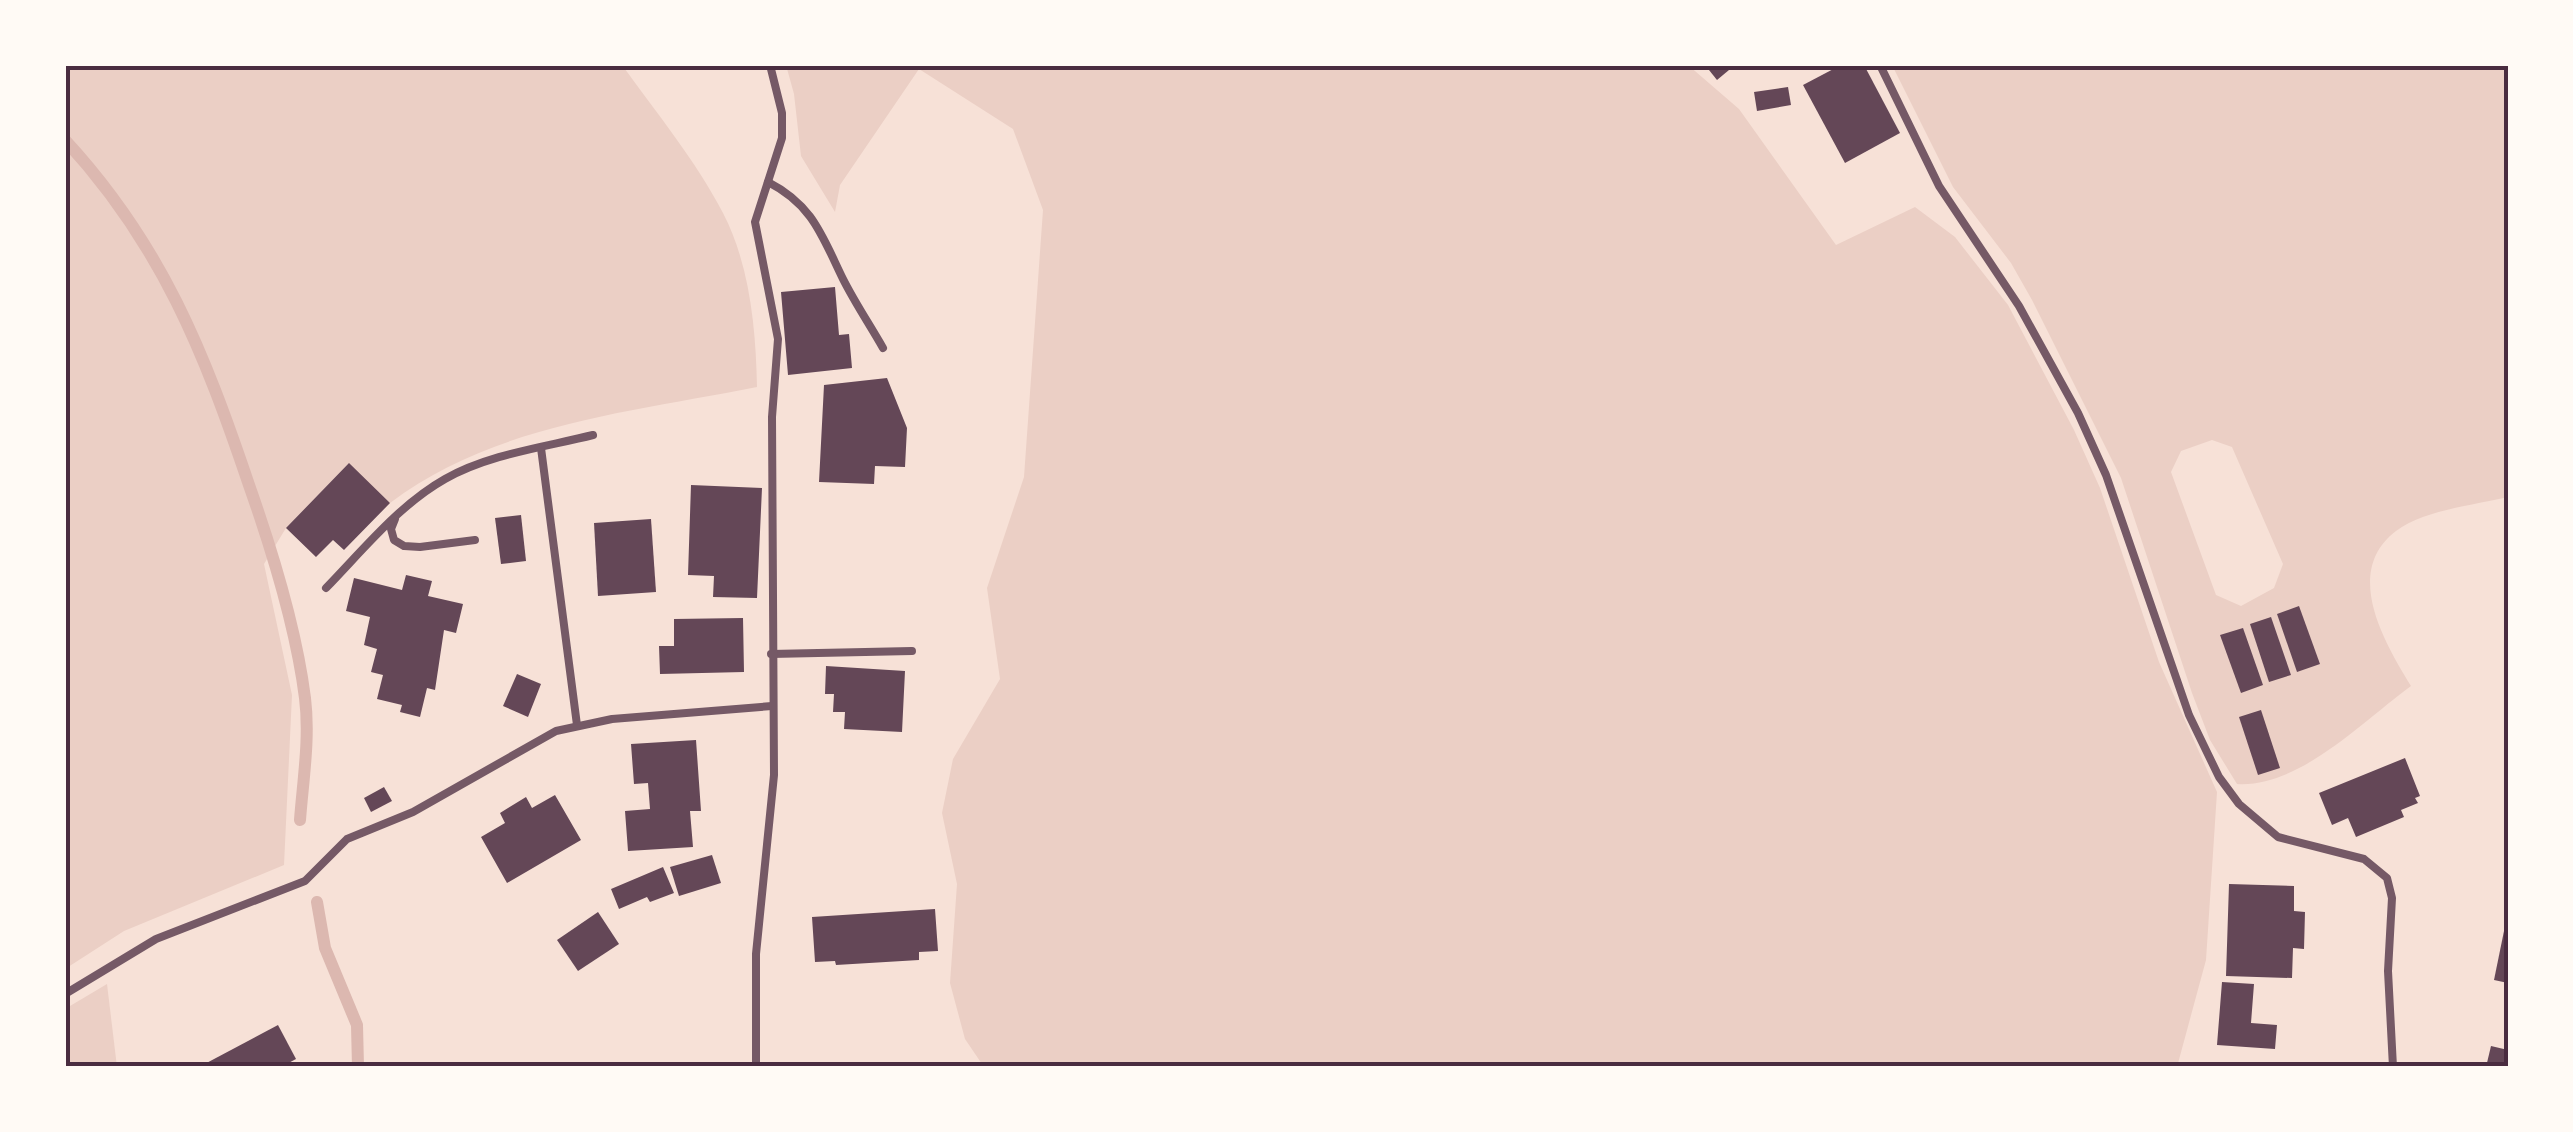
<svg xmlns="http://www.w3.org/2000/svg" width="2573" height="1132" font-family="Roboto,sans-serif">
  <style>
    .green { fill: #ebcfc5; fill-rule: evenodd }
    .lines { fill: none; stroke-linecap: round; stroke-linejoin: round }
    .stream { stroke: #dcb8b0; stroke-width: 12 }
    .building { fill: #644757 }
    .service { stroke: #755966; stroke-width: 8 }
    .neatline { fill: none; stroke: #4a2c40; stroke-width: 4 }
  </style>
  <rect width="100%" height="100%" fill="#f7e1d7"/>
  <g class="green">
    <path d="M65 65H622C656 112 696 161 723 213 750 265 756 330 757 387 632 412 494 424 390 503L348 464 286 528 264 564 292 695 284 865 124 931 65 969Z"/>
    <path d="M786 65H1688L1739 109 1836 245 1915 207 1955 237 2008 305 2074 430 2100 488 2159 662 2217 792 2206 960 2177 1067H984L965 1039 950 983 957 884 942 813 953 759 1000 679 987 588 1024 477 1043 210 1013 129 919 69 840 185 835 212 801 156 794 94Z"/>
    <path d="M1892 65H2508V497C2475 505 2424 510 2396 531 2342 572 2385 643 2411 686 2363 721 2299 788 2237 784L2210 740 2192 693 2121 478 2032 300 2011 263 1953 187ZM2212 440 2232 447 2283 564 2274 588 2241 606 2216 595 2171 472 2181 451Z"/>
    <path d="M107 984 117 1067H65V1009Z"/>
  </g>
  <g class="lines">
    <g class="stream">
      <path d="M65 140C162 245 204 352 249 485 273 553 296 627 305 698 310 738 303 780 300 820"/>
      <path d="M317 902 325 948 357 1025 358 1067"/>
    </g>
  </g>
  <g class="building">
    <path d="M1705 65H1735L1717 80Z"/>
    <path d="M1841 65H1864L1900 133 1845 163 1803 85Z"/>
    <path d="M1788 87 1791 105 1757 111 1754 92Z"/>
    <path d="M835 287 839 335 849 334 852 368 788 375 781 292Z"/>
    <path d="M887 378 907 428 905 467 875 466 874 484 819 482 824 385Z"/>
    <path d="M349 463 390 503 344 550 333 540 316 557 286 528Z"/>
    <path d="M691 485 762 488 757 598 713 597 714 576 688 575Z"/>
    <path d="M521 515 526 561 501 564 495 518Z"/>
    <path d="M651 519 656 592 598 596 594 523Z"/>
    <path d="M406 575 432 581 428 596 463 604 456 633 444 630 435 690 427 688 420 717 400 712 402 705 377 699 383 675 371 672 377 649 364 645 370 617 346 611 354 578 402 590Z"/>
    <path d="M2299 606 2320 664 2297 672 2277 614Z"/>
    <path d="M2271 617 2291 675 2269 682 2250 624Z"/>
    <path d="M743 618 744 672 660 674 659 646H674V619Z"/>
    <path d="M2243 628 2263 685 2241 693 2220 635Z"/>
    <path d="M826 666 905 671 902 732 844 729 845 712H833L834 694H825Z"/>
    <path d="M517 674 541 684 528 717 503 706Z"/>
    <path d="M2261 710 2280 768 2258 775 2239 717Z"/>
    <path d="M696 740 701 811H690L693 847 628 851 625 811 650 809 648 783 634 784 631 744Z"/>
    <path d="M2405 758 2420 796 2415 798 2418 803 2401 810 2404 817 2356 837 2348 818 2332 825 2319 793Z"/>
    <path d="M384 787 392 801 371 812 364 798Z"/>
    <path d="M555 795 581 840 507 883 481 837 505 823 500 813 526 797 532 808Z"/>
    <path d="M712 855 721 883 679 896 670 867Z"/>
    <path d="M663 867 674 893 650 902 647 897 619 909 611 889Z"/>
    <path d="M2229 884 2294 886V911L2305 912 2304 949 2293 948 2292 978 2226 976Z"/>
    <path d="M935 909 938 951 919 952V960L836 965 835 961 815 962 812 917Z"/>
    <path d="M598 912 619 944 578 971 557 940Z"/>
    <path d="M2504 931 2508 932V983L2494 980Z"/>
    <path d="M2222 982 2254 984 2251 1023 2277 1025 2275 1049 2217 1045Z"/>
    <path d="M278 1025 296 1059 281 1067H199Z"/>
    <path d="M2491 1046 2508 1050V1067H2486Z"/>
  </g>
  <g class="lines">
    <g class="service">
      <path d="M1880 65 1939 186 2019 306 2078 413 2106 475 2189 715 2219 777 2239 804 2278 837 2364 859 2387 878 2392 898 2388 971 2393 1067"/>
      <path d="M768 182C813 205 822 236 843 279 855 303 870 325 883 348"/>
      <path d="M541 448 577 725"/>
      <path d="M395 519 391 529 394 540 404 546 420 547 475 540"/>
      <path d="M326 588C363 550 399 505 445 479 489 454 545 447 593 435"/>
      <path d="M771 654 912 651"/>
      <path d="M65 994 156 939 305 881 347 839 413 812 556 731 612 719 772 706"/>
      <path d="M756 1067V954L774 775 772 417 778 339 755 222 782 138V113L770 65"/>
    </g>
  </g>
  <rect width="2573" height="1132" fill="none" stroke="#fffaf5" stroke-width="135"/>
  <rect x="68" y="68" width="2438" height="996" class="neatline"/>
</svg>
